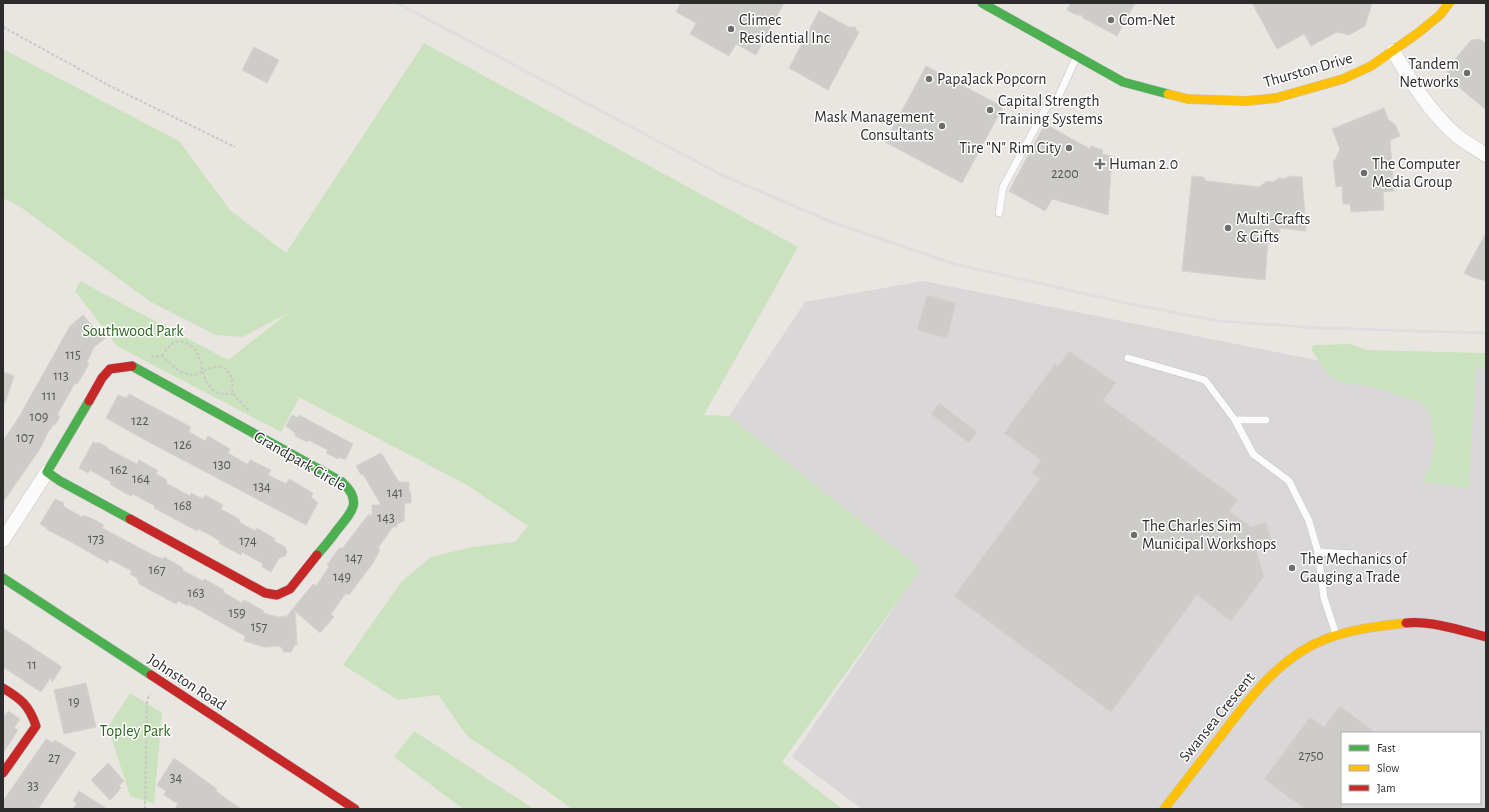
<svg xmlns="http://www.w3.org/2000/svg" width="1489" height="812" font-family="'Alegreya Sans',sans-serif">
  <style>
    .industrial { fill: #dad7d9; fill-rule: evenodd }
    .green { fill: #cbe2be }
    .building { fill: #ceccc9; stroke: #d4d2ce }
    .lines { fill: none; stroke-linecap: round; stroke-linejoin: round }
    .lane-casing { stroke: #c4c2c2; stroke-width: 8 }
    .street-casing { stroke: #c4c2c2; stroke-width: 15 }
    .fast-casing { stroke: #c4c2c2; stroke-width: 10 }
    .slow-casing { stroke: #c4c2c2; stroke-width: 10 }
    .jam-casing { stroke: #c4c2c2; stroke-width: 10 }
    .path { stroke: #c8c8c7; stroke-width: 2; stroke-dasharray: 3 2; stroke-linecap: butt }
    .lane { stroke: #fcfbfb; stroke-width: 7 }
    .street { stroke: #fcfbfb; stroke-width: 14 }
    .fast { stroke: #4caf50; stroke-width: 9 }
    .slow { stroke: #ffc107; stroke-width: 9 }
    .jam { stroke: #c62828; stroke-width: 9 }
    .rail { stroke: #dededf; stroke-width: 3 }
    .poi-dot { fill: #6e6d6c; stroke: #fff; stroke-width: 1.5 }
    .labels { text-anchor: middle; dominant-baseline: central; stroke-width: 3; stroke-linejoin: round; paint-order: stroke }
    .number-label { font-size: 14px; fill: #565655 }
    .poi-label { font-size: 16px; fill: #2c2c2c; stroke: #fff; text-anchor: start }
    .street-label { font-size: 16px; fill: #2c2c2c; stroke: #fff }
    .park-label { font-size: 16px; fill: #2c6520; stroke: #fff }
  </style>
  <rect width="100%" height="100%" fill="#e9e6e2"/>
  <path class="industrial" d="M923 281 1420 381 1486 358V809H862L792 757 920 569 729 416 805 302ZM1342 733H1480V803H1342Z"/>
  <g class="green">
    <path d="M424 43 798 247 704 415 729 416 921 569 782 762 842 809H572L511 765 467 736 438 695 398 700 343 665 402 581 431 557 472 547 515 542 528 526 467 485 289 392 299 398 281 432 117 346 75 291 80 281 228 360 288 313 243 337 216 335 151 302 19 206 3 198V49L179 141 230 210 286 253Z"/>
    <path d="M1351 344 1366 350 1486 353V368H1476L1469 488 1423 482 1431 463 1435 448 1431 418 1425 407 1420 402 1373 387 1342 382 1327 374 1311 349 1314 345Z"/>
    <path d="M130 693 162 713 154 804 130 796 108 727Z"/>
    <path d="M414 731 534 809H463L394 757Z"/>
  </g>
  <g class="building">
    <path d="M681 3H784L756 55 736 44 729 56 690 34 696 23 676 12Z"/>
    <path d="M1071 3H1135L1117 36 1083 18 1082 15H1077L1067 10Z"/>
    <path d="M1252 3H1372L1365 26 1349 35 1337 32 1311 46 1304 34 1277 49Z"/>
    <path d="M819 11 849 27H856V31L859 32 828 90 789 68Z"/>
    <path d="M1480 39 1486 44V110L1448 78 1447 69 1471 40Z"/>
    <path d="M254 47 279 60 267 83 242 70Z"/>
    <path d="M926 66 1003 107 962 183 885 142Z"/>
    <path d="M1384 108 1388 119 1396 126 1400 136 1390 140 1394 191 1383 192 1384 210 1351 212 1350 204H1343L1342 186 1336 187 1333 160H1335L1340 149 1332 129Z"/>
    <path d="M1045 124 1090 149 1091 146 1103 150 1102 154 1112 156 1108 215 1052 199 1045 211 1009 191Z"/>
    <path d="M1192 176 1203 177 1206 181 1259 187 1267 181 1274 182 1278 178 1285 179 1289 176 1302 177 1306 231 1280 228 1279 242 1268 241 1265 280 1182 271Z"/>
    <path d="M1486 233V281L1472 277 1464 273Z"/>
    <path d="M927 295 956 303 947 338 917 330Z"/>
    <path d="M83 315 95 330 98 327 106 338 94 347 87 362 89 363 84 373 77 384 75 383 57 415 60 416 55 425 54 424 47 434 40 449 3 502V441L19 417 70 326Z"/>
    <path d="M1069 351 1116 383 1103 400 1238 500 1229 511 1251 527 1266 522 1272 542 1255 547 1264 576 1231 621 1197 595 1111 712 954 596 1040 479 1032 473 1041 460 1004 433 1055 364 1058 366Z"/>
    <path d="M3 372 14 376 5 403H3Z"/>
    <path d="M129 394 191 427 189 432 205 441 208 436 230 449 228 453 245 463 248 464 250 460 271 470 268 475 286 484 289 479 313 493 311 497 318 503 306 525 147 441 106 418 118 395 127 398Z"/>
    <path d="M939 403 977 432 969 443 931 414Z"/>
    <path d="M292 415 298 418 299 415 353 444 345 460 339 457 338 459 326 453 328 450 308 440 307 442 295 436 296 434 286 426Z"/>
    <path d="M93 442 97 444 98 442 107 447 108 449 137 464 139 460 153 468 158 470 156 474 167 480 166 483 190 496 191 493 203 499 205 495 223 505 221 509 237 518 240 520 239 522 255 531 257 528 275 539 274 541 285 547 287 552 285 556 279 558 271 572 262 567 263 564 242 552 241 555 224 546 219 543 220 541 210 535 198 529 197 531 154 508 155 506 133 494 131 496 123 492 110 484 111 482 90 470 88 473 79 468Z"/>
    <path d="M381 453 399 482H409V491L411 493V503H405L404 521 397 524V527H393L378 548 380 550 373 563 349 595 346 593 331 614 334 617 320 633 295 611 297 645H295L291 652H284L280 646 264 647 244 641 245 636 188 604V606L178 601 176 604 139 584 137 578 130 574 132 571 109 559 108 563 73 543 46 529 47 528 40 524 55 499 64 503 63 506 82 517 83 515 95 520 104 525 102 528 153 555 163 559 164 557 183 568 182 570 203 581 204 579 224 590 223 592 242 603 244 600 264 611 263 613 278 617 287 616 313 584 316 586 329 567 327 565 340 547 342 549 368 515H372V505H381L363 474 361 475 356 466Z"/>
    <path d="M3 628 62 667 52 682 51 677 41 692 3 667Z"/>
    <path d="M86 683 96 727 64 734 54 690Z"/>
    <path d="M1340 706 1376 733H1342V809H1305L1264 779 1310 717 1324 727Z"/>
    <path d="M8 711 20 719 14 728 18 730 3 753V719Z"/>
    <path d="M46 739 53 743 55 740 76 753 38 809H3V801Z"/>
    <path d="M174 758 217 789 216 791 224 797 225 798 241 809H175L178 804 164 795 166 791 157 785Z"/>
    <path d="M108 763 124 781 119 786 121 788 118 791H119L110 800 91 780Z"/>
    <path d="M79 791 107 809H73L77 803 73 801Z"/>
  </g>
  <g class="lines">
    <defs>
      <g id="lane">
        <path d="M999 213 1003 187 1047 106 1056 102 1076 58"/>
        <path d="M1128 358 1205 380 1235 420"/>
        <path d="M1266 420H1235L1253 454 1289 481 1309 521 1318 552 1324 598 1336 634"/>
        <path d="M1318 552 1355 554"/>
      </g>
      <g id="street">
        <path d="M1393 51C1411 81 1429 111 1455 134 1464 142 1476 148 1486 155"/>
        <path d="M3 540 47 472"/>
      </g>
      <g id="fast">
        <path d="M982 3 1123 82 1168 94"/>
        <path d="M132 366 342 482C363 501 352 512 337 530 331 539 324 547 317 555"/>
        <path d="M89 401 47 472 60 481 130 519"/>
        <path d="M3 578 151 675"/>
      </g>
      <g id="slow">
        <path d="M1168 94 1188 99 1246 101 1276 98 1343 79 1371 66 1418 33 1440 15 1449 3"/>
        <path d="M1164 809C1183 785 1201 761 1220 737 1249 699 1280 656 1326 639 1352 629 1379 626 1406 623"/>
      </g>
      <g id="jam">
        <path d="M89 401 102 378 110 369 132 366"/>
        <path d="M130 519 265 593 277 595 290 589 317 555"/>
        <path d="M1406 623C1429 620 1463 631 1486 637"/>
        <path d="M151 675 355 809"/>
        <path d="M3 688C21 699 29 705 36 726L3 773"/>
      </g>
    </defs>
    <use href="#lane" class="lane-casing"/>
    <use href="#street" class="street-casing"/>
    <use href="#fast" class="fast-casing"/>
    <use href="#slow" class="slow-casing"/>
    <use href="#jam" class="jam-casing"/>
    <g class="path">
      <path d="M3 27 110 86 235 147"/>
      <path d="M162 356C167 349 172 339 183 342 206 349 197 372 210 387 215 394 225 395 232 393"/>
      <path d="M151 357 162 356C172 365 179 374 193 375 199 375 204 370 210 368 228 361 235 379 232 393L250 412"/>
      <path d="M145 809 147 700 150 694"/>
    </g>
    <use href="#lane" class="lane"/>
    <use href="#street" class="street"/>
    <use href="#fast" class="fast"/>
    <use href="#slow" class="slow"/>
    <use href="#jam" class="jam"/>
    <path class="rail" d="M397 3 722 175 829 221 954 264 1126 303 1218 321 1319 328 1486 333"/>
  </g>
  <g class="poi-dot">
    <circle cx="1111" cy="20" r="4"/>
    <circle cx="731" cy="29" r="4"/>
    <circle cx="1467" cy="73" r="4"/>
    <circle cx="929" cy="79" r="4"/>
    <circle cx="990" cy="110" r="4"/>
    <circle cx="942" cy="126" r="4"/>
    <circle cx="1069" cy="148" r="4"/>
    <path d="M1098 158h4v4h4v4h-4v4h-4v-4h-4v-4h4z"/>
    <circle cx="1364" cy="173" r="4"/>
    <circle cx="1228" cy="228" r="4"/>
    <circle cx="1134" cy="535" r="4"/>
    <circle cx="1292" cy="568" r="4"/>
  </g>
  <g class="labels">
    <g class="number-label">
      <text x="1065" y="174">2200</text>
      <text x="73" y="355">115</text>
      <text x="61" y="376">113</text>
      <text x="49" y="396">111</text>
      <text x="39" y="417">109</text>
      <text x="140" y="421">122</text>
      <text x="25" y="438">107</text>
      <text x="183" y="445">126</text>
      <text x="222" y="465">130</text>
      <text x="119" y="470">162</text>
      <text x="141" y="479">164</text>
      <text x="262" y="487">134</text>
      <text x="395" y="493">141</text>
      <text x="183" y="506">168</text>
      <text x="386" y="518">143</text>
      <text x="96" y="539">173</text>
      <text x="248" y="541">174</text>
      <text x="354" y="558">147</text>
      <text x="157" y="570">167</text>
      <text x="342" y="577">149</text>
      <text x="196" y="593">163</text>
      <text x="237" y="613">159</text>
      <text x="259" y="627">157</text>
      <text x="32" y="665">11</text>
      <text x="74" y="702">19</text>
      <text x="1311" y="756">2750</text>
      <text x="54" y="758">27</text>
      <text x="176" y="778">34</text>
      <text x="33" y="786">33</text>
    </g>
    <g class="poi-label">
      <text x="739" y="20">Climec<tspan x="739" dy="18">Residential Inc</tspan></text>
      <text x="1119" y="20">Com-Net</text>
      <text x="1459" y="64" text-anchor="end">Tandem<tspan x="1459" dy="18">Networks</tspan></text>
      <text x="937" y="79">PapaJack Popcorn</text>
      <text x="998" y="101">Capital Strength<tspan x="998" dy="18">Training Systems</tspan></text>
      <text x="934" y="117" text-anchor="end">Mask Management<tspan x="934" dy="18">Consultants</tspan></text>
      <text x="1061" y="148" text-anchor="end">Tire "N" Rim City</text>
      <text x="1109" y="164">Human 2.0</text>
      <text x="1372" y="164">The Computer<tspan x="1372" dy="18">Media Group</tspan></text>
      <text x="1236" y="219">Multi-Crafts<tspan x="1236" dy="18">&amp; Gifts</tspan></text>
      <text x="1142" y="526">The Charles Sim<tspan x="1142" dy="18">Municipal Workshops</tspan></text>
      <text x="1300" y="559">The Mechanics of<tspan x="1300" dy="18">Gauging a Trade</tspan></text>
    </g>
    <g class="street-label">
      <text transform="translate(1308 70) rotate(-16)">Thurston Drive</text>
      <text transform="translate(300 461) rotate(30)">Grandpark Circle</text>
      <text transform="translate(187 682) rotate(33)">Johnston Road</text>
      <text transform="translate(1217 717) rotate(-51)">Swansea Crescent</text>
    </g>
    <g class="park-label">
      <text x="133" y="331">Southwood Park</text>
      <text x="135" y="731">Topley Park</text>
    </g>
  </g>
  <rect width="1489" height="812" fill="none" stroke="#2c2c2c" stroke-width="8"/>
  <rect x="1341" y="732" width="140" height="72" fill="#ffffff" stroke="#ababab"/>
  <rect x="1349" y="745" width="20" height="6" fill="#4caf50" stroke="#ababab"/>
  <text x="1377" y="752" font-size="12" fill="#2c2c2c">Fast</text>
  <rect x="1349" y="765" width="20" height="6" fill="#ffc107" stroke="#ababab"/>
  <text x="1377" y="772" font-size="12" fill="#2c2c2c">Slow</text>
  <rect x="1349" y="785" width="20" height="6" fill="#c62828" stroke="#ababab"/>
  <text x="1377" y="792" font-size="12" fill="#2c2c2c">Jam</text>
</svg>
